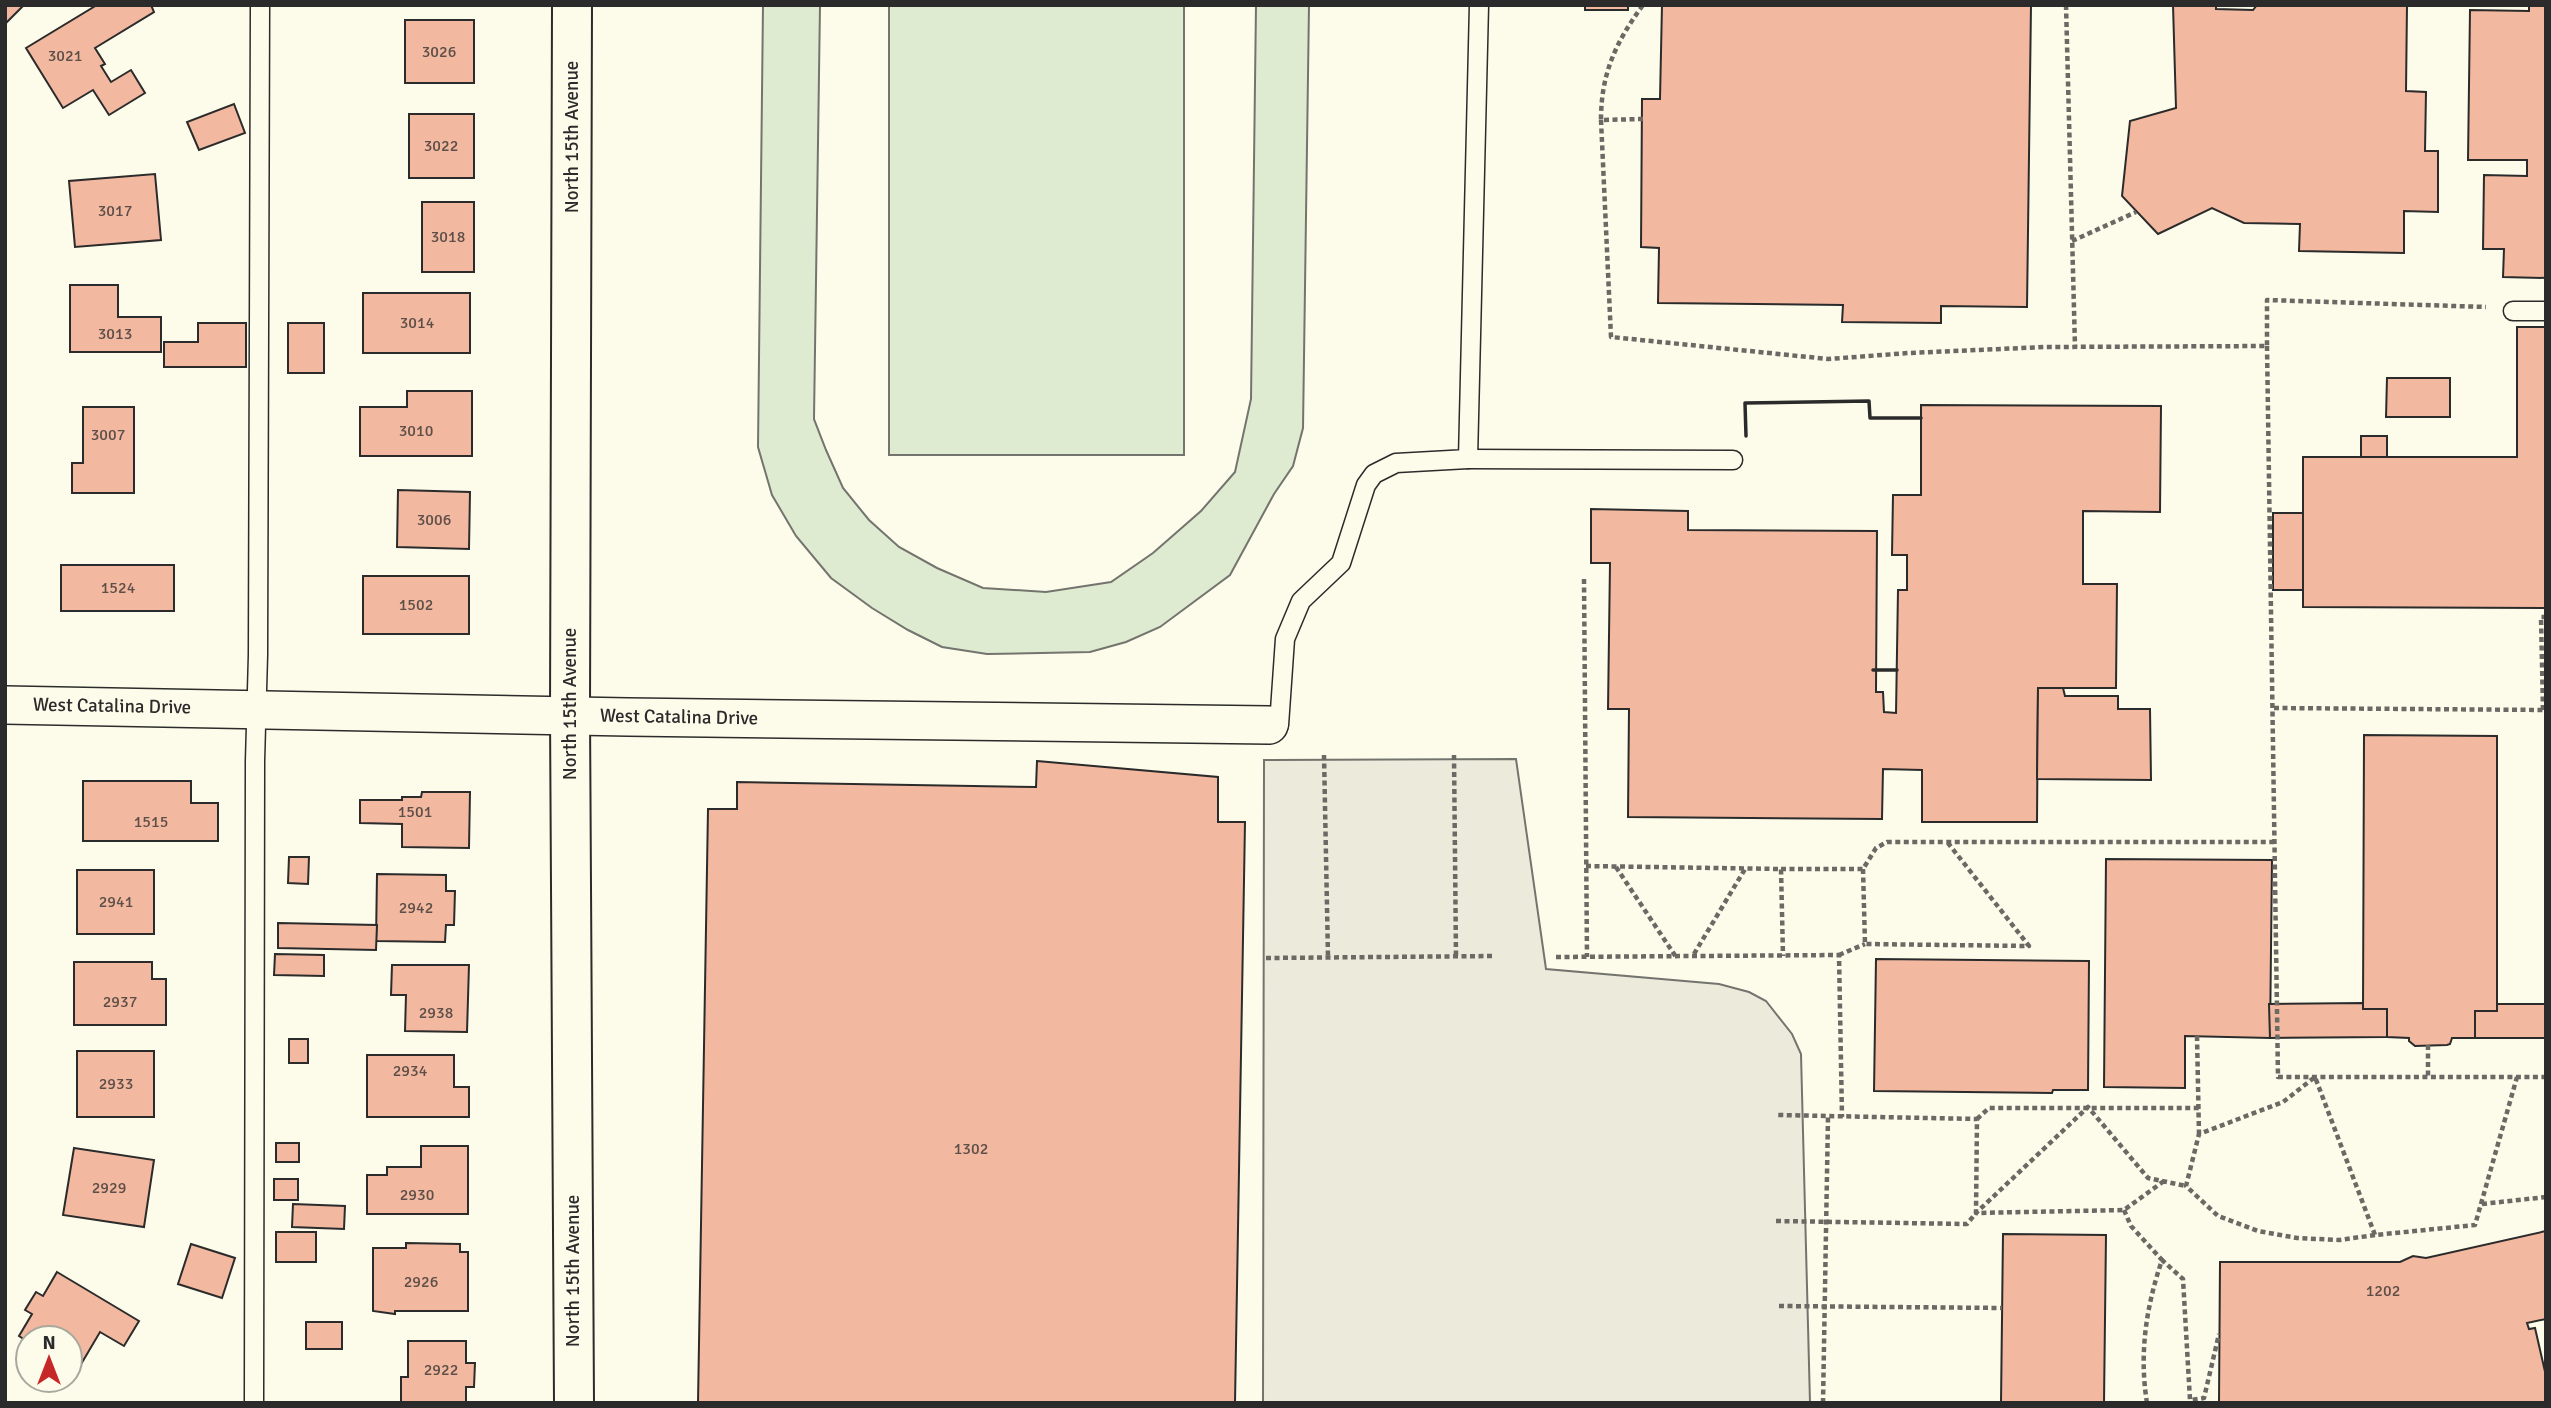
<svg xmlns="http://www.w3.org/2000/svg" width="2551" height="1408" font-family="Signika,sans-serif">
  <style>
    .green { fill: #deebd1; stroke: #74746e; stroke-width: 2 }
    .parking { fill: #eceadb; stroke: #74746e; stroke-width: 2 }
    .building { fill: #f2b8a0; stroke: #2b2b2b; stroke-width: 2 }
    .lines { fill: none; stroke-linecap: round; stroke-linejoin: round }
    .service-casing { stroke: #2b2b2b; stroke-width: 21 }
    .minor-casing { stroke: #2b2b2b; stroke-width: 40 }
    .tertiary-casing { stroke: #2b2b2b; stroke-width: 42 }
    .path { stroke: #6a6964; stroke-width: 4.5; stroke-dasharray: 5 3.5; stroke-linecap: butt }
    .service { stroke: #fdfbea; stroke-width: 18 }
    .minor { stroke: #fdfbea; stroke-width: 37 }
    .tertiary { stroke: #fdfbea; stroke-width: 38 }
    .wall { stroke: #2b2b2b; stroke-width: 3.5 }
    .labels { text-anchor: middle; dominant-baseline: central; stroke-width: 5; stroke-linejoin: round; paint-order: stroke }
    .number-label { font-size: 16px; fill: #5d4e48 }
    .street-label { font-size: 19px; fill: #2b2b2b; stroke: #fdfbea }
  </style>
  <rect width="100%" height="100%" fill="#fdfbea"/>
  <g class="green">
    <path d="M763 5H820L814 419 826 450 843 488 869 520 899 547 937 568 983 588 1046 592 1111 582 1153 553 1201 511 1235 472 1251 399 1256 5H1309L1303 428 1293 466 1274 494 1230 575 1160 627 1126 642 1090 652 987 654 942 647 908 630 872 608 831 578 796 536 772 495 758 447Z"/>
    <rect x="889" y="5" width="295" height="450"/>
  </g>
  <path class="parking" d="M1516 759 1546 969 1719 984 1749 992 1766 1001 1792 1034 1801 1054 1810 1403H1263L1264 760Z"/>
  <g class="building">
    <path d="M5 5H24L5 24Z"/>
    <path d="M97 5H151L154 12 95 48 105 64 101 66 111 82 131 70 145 93 109 115 93 90 63 108 26 48Z"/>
    <rect x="1585" y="5" width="43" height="5"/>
    <path d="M1662 5H2031L2027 307 1941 306V323L1842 322 1843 305 1658 303 1659 248 1641 247 1642 99H1660Z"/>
    <path d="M2173 5H2216V9L2253 10 2257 5H2407L2406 91 2426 92 2425 151H2438V212L2404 211V253L2299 251 2300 224 2244 223 2212 208 2158 234 2122 196 2130 121 2176 108Z"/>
    <path d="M2529 5H2546V278L2503 277 2504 249H2483L2484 175 2527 176V160H2468L2470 10 2529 11Z"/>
    <rect x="405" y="20" width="69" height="63"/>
    <path d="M234 104 245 133 199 150 187 122Z"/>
    <rect x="409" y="114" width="65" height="64"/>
    <path d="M155 174 161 240 75 247 69 181Z"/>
    <rect x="422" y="202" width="52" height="70"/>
    <path d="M70 285H118V317H161V352H70Z"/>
    <rect x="363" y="293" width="107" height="60"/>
    <path d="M198 323H246V367H164V342H198Z"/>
    <rect x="288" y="323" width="36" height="50"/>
    <path d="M2517 327H2546V608L2303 607V457H2517Z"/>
    <path d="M2387 378H2450V417H2386Z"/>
    <path d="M407 391H472V456H360V407H407Z"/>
    <path d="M1921 405 2161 406 2160 512 2083 511V584H2117L2116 688H2038L2037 822H1922V770L1883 769 1882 819 1628 817 1629 709H1608L1610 563H1591V509L1688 511V530L1877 531 1876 692H1883L1884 712 1896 713 1898 590H1907V555H1892L1893 495H1921Z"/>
    <path d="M83 407H134V493H72V463H83Z"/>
    <rect x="2361" y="436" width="26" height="21"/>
    <path d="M398 490 470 492 469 549 397 547Z"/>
    <rect x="2273" y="513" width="30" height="77"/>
    <rect x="61" y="565" width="113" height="46"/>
    <rect x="363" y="576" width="106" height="58"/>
    <path d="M2038 688H2063L2065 696H2118V709H2150L2151 780 2037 779Z"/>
    <path d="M2364 735 2497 736V1011H2475V1038H2452L2450 1044 2447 1045 2415 1046 2409 1041V1038L2387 1037V1009H2363Z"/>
    <path d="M1037 761 1218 777V822H1245L1235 1403H698L708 809H737V782L1036 787Z"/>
    <path d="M83 781H191V803H218V841H83Z"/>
    <path d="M422 792H470L469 848 402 847V824L360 823V800H402V797H421Z"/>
    <path d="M289 857H309L308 884 288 883Z"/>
    <path d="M2106 859 2272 860 2270 1038 2185 1036V1088L2104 1087Z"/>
    <rect x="77" y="870" width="77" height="64"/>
    <path d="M377 874 446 875V891H455L454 925H446L445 942 376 941Z"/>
    <path d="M278 923 377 925 376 950 278 948Z"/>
    <path d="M275 954 324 955V976L274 975Z"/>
    <path d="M1876 959 2089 961 2088 1090H2053L2052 1093 1874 1091Z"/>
    <path d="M74 962H152V979H166V1025H74Z"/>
    <path d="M392 965H469L467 1032 405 1031 406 995H391Z"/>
    <path d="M2363 1003V1009H2387V1037L2270 1038 2269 1004Z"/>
    <path d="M2497 1004H2546V1038H2475V1011H2497Z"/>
    <rect x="289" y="1039" width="19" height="24"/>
    <rect x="77" y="1051" width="77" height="66"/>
    <path d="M367 1055H454V1087H469V1117H367Z"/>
    <rect x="276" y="1143" width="23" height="19"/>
    <path d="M421 1146H468V1214H367V1175H387V1167H421Z"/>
    <path d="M74 1148 154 1160 144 1227 63 1215Z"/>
    <rect x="274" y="1179" width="24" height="21"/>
    <path d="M293 1204 345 1206 344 1229 292 1227Z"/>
    <path d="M2546 1231V1319L2527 1323 2529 1329 2535 1328 2546 1376V1403H2219L2220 1262H2400L2413 1256 2426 1258Z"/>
    <rect x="276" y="1232" width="40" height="30"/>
    <path d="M2003 1234 2106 1235 2104 1403H2001Z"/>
    <path d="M406 1243 460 1244V1252H468V1311H395V1314L373 1311V1248H406Z"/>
    <path d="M191 1244 235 1258 222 1298 178 1284Z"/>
    <path d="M57 1272 139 1321 124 1346 100 1332 77 1371 70 1366V1338H28V1342L19 1336 32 1314 25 1310 36 1292 43 1296Z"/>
    <rect x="306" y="1322" width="36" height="27"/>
    <path d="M408 1341H466V1363H475L474 1387H466V1403H401V1377H408Z"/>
  </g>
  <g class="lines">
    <defs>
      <g id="service">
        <path d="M2513 311H2546"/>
        <path d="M1468 459 1733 460"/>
        <path d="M1279 725 1285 639 1301 601 1341 563 1366 485 1374 474 1396 463 1468 459 1479 5"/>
        <path d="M254 1403 255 761 258 655 260 5"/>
      </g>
      <path id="minor" d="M5 705 628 717 1269 725"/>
      <path id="tertiary" d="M572 5 570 714 574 1403"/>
    </defs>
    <use href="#service" class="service-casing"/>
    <use href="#minor" class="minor-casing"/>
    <use href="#tertiary" class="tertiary-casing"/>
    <g class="path">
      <path d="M2066 5 2075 347"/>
      <path d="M1643 119 1601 120C1601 73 1616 42 1643 5"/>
      <path d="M1601 120 1611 337 1828 359 1909 353 2045 347 2267 346V300L2486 307"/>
      <path d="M2072 241 2136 212"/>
      <path d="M2267 346 2278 1077H2546"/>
      <path d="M1584 579 1587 957"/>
      <path d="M2274 708 2546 710"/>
      <path d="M2543 710 2541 617H2546"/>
      <path d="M1324 755 1328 957"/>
      <path d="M1454 755 1456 957"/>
      <path d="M1586 866 1781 869 1783 956"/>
      <path d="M1616 867 1676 957"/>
      <path d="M1781 869H1863L1876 848 1887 842H2276"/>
      <path d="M1863 869 1865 944 2029 946 1948 843"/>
      <path d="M1694 954 1745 869"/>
      <path d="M1839 955 1865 944"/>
      <path d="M1556 957 1839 955 1842 1117"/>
      <path d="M1266 958 1495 956"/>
      <path d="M2197 1036 2199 1134"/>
      <path d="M2428 1045V1077"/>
      <path d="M1977 1119 1989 1108H2199"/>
      <path d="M2164 1181 2124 1210 1976 1213 2088 1107 2148 1178 2186 1186"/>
      <path d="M2482 1204 2546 1197"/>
      <path d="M2124 1210 2131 1226 2162 1260"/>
      <path d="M1776 1221 1967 1224 1976 1213 1977 1119 1778 1115"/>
      <path d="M2375 1235 2339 1240 2297 1238 2258 1231 2218 1216 2186 1186 2199 1134 2283 1102 2315 1077 2375 1235 2475 1225 2517 1077"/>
      <path d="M1779 1306 2002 1308"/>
      <path d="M1823 1403 1828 1117"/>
      <path d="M2147 1403C2139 1354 2146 1307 2162 1260L2183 1279 2190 1400 2204 1398 2219 1334"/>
    </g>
    <use href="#service" class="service"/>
    <use href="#minor" class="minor"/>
    <use href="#tertiary" class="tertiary"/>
    <g class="wall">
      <path d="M1746 436 1745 403 1869 401 1870 418H1921"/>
      <path d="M1873 670H1897"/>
    </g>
  </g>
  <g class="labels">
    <g class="number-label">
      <text x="439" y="52">3026</text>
      <text x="65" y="56">3021</text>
      <text x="441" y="146">3022</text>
      <text x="115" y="211">3017</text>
      <text x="448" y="237">3018</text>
      <text x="417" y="323">3014</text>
      <text x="115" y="334">3013</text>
      <text x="416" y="431">3010</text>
      <text x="108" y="435">3007</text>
      <text x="434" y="520">3006</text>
      <text x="118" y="588">1524</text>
      <text x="416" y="605">1502</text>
      <text x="415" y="812">1501</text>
      <text x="151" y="822">1515</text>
      <text x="116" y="902">2941</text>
      <text x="416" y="908">2942</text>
      <text x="120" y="1002">2937</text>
      <text x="436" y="1013">2938</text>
      <text x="410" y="1071">2934</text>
      <text x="116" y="1084">2933</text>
      <text x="971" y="1149">1302</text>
      <text x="109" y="1188">2929</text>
      <text x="417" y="1195">2930</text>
      <text x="421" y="1282">2926</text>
      <text x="2383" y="1291">1202</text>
      <text x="441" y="1370">2922</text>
    </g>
    <g class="street-label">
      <text transform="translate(572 137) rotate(-90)">North 15th Avenue</text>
      <text transform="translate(570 704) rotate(-90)">North 15th Avenue</text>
      <text transform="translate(112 706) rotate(1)">West Catalina Drive</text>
      <text transform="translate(679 717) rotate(1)">West Catalina Drive</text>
      <text transform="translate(573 1271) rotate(-90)">North 15th Avenue</text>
    </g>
  </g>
  <rect width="2551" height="1408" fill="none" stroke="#2b2b2b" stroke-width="14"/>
  <g transform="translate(49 1359)"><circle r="33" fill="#fdfbea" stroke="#a9a89e" stroke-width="2"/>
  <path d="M0-5L12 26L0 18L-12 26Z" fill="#c62828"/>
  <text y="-10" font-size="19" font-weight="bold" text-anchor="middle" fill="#2b2b2b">N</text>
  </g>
</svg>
